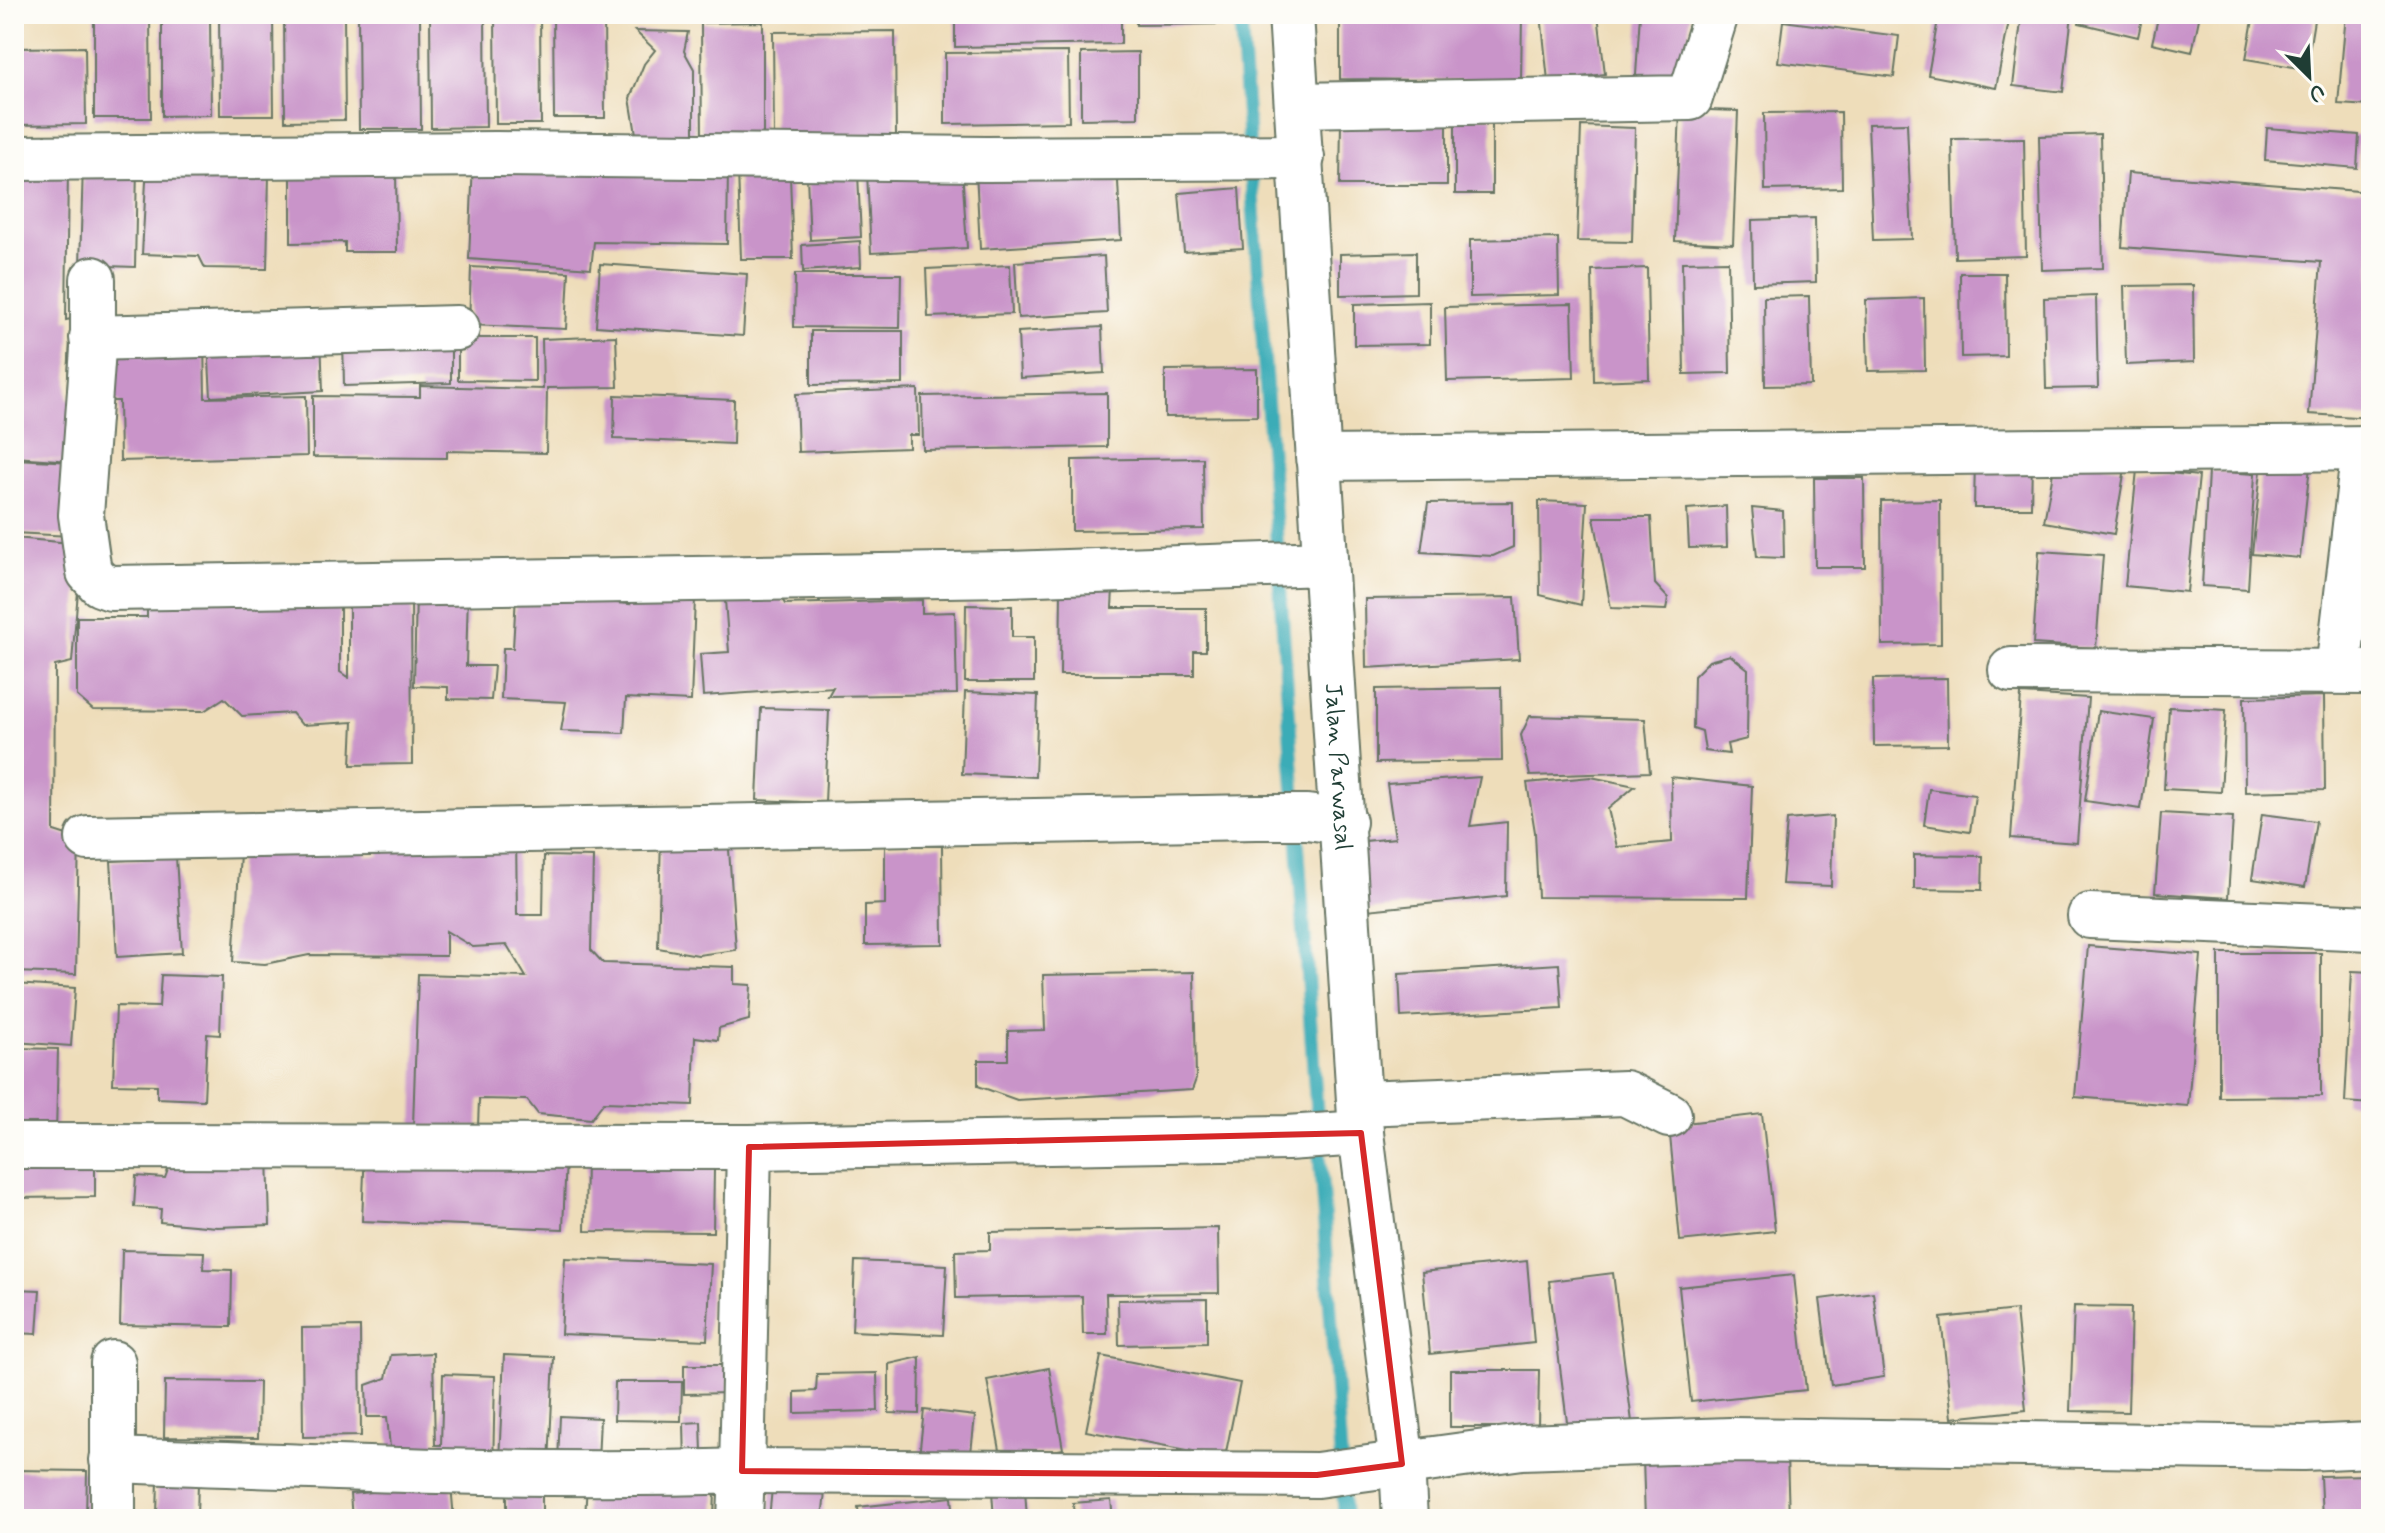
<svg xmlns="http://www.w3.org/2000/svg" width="2385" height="1533" font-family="Mynerve,sans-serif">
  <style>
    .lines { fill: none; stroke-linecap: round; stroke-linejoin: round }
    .stream { stroke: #3bacb7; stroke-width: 14 }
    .building { fill: #c994c9 }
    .minor-casing { stroke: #677563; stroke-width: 48 }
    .minor { stroke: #fff; stroke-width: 44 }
    .marked { fill: none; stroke: #d62828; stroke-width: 6; stroke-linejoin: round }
    .labels { text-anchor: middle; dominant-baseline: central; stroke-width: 6; stroke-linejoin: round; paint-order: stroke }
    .street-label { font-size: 24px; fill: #1f3d34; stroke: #fdfcf7 }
  </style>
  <rect width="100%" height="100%" fill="#fdfcf7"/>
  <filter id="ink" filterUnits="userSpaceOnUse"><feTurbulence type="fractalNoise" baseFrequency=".0125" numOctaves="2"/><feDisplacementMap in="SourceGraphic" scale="16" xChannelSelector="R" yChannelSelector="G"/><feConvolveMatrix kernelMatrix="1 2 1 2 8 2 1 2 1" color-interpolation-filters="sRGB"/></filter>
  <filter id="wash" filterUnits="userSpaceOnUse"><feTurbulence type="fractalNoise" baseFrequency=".006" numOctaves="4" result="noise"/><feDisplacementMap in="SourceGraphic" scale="32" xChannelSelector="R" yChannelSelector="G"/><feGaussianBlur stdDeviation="1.8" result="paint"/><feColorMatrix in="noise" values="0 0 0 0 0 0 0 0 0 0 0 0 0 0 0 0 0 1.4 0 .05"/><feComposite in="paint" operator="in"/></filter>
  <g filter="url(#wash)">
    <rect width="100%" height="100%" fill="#eeddba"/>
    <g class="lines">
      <path class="stream" d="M1240 14 1345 1519"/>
    </g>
    <g id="blocks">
      <g class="building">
        <path d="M94 14H150L151 118H94Z"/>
        <path d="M162 14H210L211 115 162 116Z"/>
        <path d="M219 14H273L274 115H220Z"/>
        <path d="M284 14H344L345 120 285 121Z"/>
        <path d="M358 14H420L421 129H359Z"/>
        <path d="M430 14H485L486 127 431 128Z"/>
        <path d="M495 14H540L541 124H496Z"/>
        <path d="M553 14H604L605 118H554Z"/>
        <path d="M955 14H1121V44L955 47Z"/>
        <path d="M1136 14H1228V24L1136 25Z"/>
        <path d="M1340 14H1522L1521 81 1340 79Z"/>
        <path d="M1541 14H1598L1605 74 1548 81Z"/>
        <path d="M1640 14H1690L1686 93 1635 90Z"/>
        <path d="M1939 14H1973L2009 21 1996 88 1928 75Z"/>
        <path d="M2022 14H2072L2063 92 2013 86Z"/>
        <path d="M2081 14H2143L2138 37 2079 23Z"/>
        <path d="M2159 14H2200L2192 52 2152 43Z"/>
        <path d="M2254 14H2315L2306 69 2246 59Z"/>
        <path d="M2346 14H2371V106L2338 104Z"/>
        <path d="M1783 21 1899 36 1894 77 1778 62Z"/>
        <path d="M763 22V142L702 143 701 23Z"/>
        <path d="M635 31 688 32 684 51 694 69V140H637L630 98 644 64 655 50Z"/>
        <path d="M895 31 896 135 774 136 773 32Z"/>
        <path d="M85 47 86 124 14 125V48Z"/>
        <path d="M1068 52 1069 122 945 124V53Z"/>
        <path d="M1138 52V118L1081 119V53Z"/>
        <path d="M1680 109 1738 111 1733 244 1675 241Z"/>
        <path d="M1841 112 1842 188 1765 190 1764 113Z"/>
        <rect x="1455" y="117" width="37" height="77"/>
        <path d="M1341 121H1447V185H1340Z"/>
        <path d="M1907 123 1912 239 1873 240 1868 124Z"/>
        <path d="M1581 126 1635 128 1632 242 1577 241Z"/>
        <path d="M2267 128 2359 135 2357 168 2265 160Z"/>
        <path d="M2100 134 2103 268 2042 270 2039 136Z"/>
        <path d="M2024 138 2026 256 1955 258 1952 139Z"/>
        <path d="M473 162 728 168 727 244 594 242 591 268 469 259Z"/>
        <path d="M1117 162 1121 240 980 249 976 170Z"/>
        <path d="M147 163 203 166V180L222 172 269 173 267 269 205 268 199 256 142 254Z"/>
        <path d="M83 165 137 166 135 267 80 265Z"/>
        <path d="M14 168H68L66 320 71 319 67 398 77 403 72 461 14 457Z"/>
        <path d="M962 168 967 248 871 253 867 173Z"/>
        <path d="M738 169 790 176 793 259H741Z"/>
        <path d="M396 170 397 252H345V242L291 243V172Z"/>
        <path d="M2128 173 2371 192V418L2309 414 2321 262 2122 247Z"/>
        <path d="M858 174 861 237 810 240 807 177Z"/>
        <path d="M1239 188 1243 248 1184 252 1179 193Z"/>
        <path d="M1815 218 1816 282 1753 284 1752 220Z"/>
        <path d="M1558 238 1559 295 1470 297V240Z"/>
        <path d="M860 241 861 267 803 271 802 245Z"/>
        <path d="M1416 252V293L1340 295V254Z"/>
        <path d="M1104 256 1107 313 1018 318 1015 262Z"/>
        <path d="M1728 261 1730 373 1684 374 1682 262Z"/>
        <path d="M600 264 747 274 743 336 596 326Z"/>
        <path d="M1010 265 1012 314 928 317 926 269Z"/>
        <path d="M471 267 569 272 566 329 469 325Z"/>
        <path d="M1647 268 1649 379 1594 381 1592 270Z"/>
        <path d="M1960 273H2005L2006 356 1961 357Z"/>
        <path d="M795 274H901L900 328 794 327Z"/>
        <path d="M2193 285 2194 362 2126 365 2124 286Z"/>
        <path d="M1809 296 1811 385 1765 386 1764 297Z"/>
        <path d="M2096 296 2098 388 2046 389 2044 298Z"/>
        <path d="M1924 298 1925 370 1868 371 1866 300Z"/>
        <path d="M1430 302V344L1354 345V304Z"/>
        <path d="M1572 304 1574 378 1447 381 1445 307Z"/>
        <path d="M1102 327 1104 373 1020 378 1018 332Z"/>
        <path d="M811 331H903V384L811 385Z"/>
        <path d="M451 334V383L344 386 343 336Z"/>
        <path d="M616 336 618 387 547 388 546 453 447 451V458L313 457V396L420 397V386L543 389 542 339Z"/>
        <path d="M321 337 323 391 211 397 208 342Z"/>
        <path d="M204 338 205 398 306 396 307 456 120 461 119 401H110L109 341Z"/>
        <path d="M458 338H535V381L458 380Z"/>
        <path d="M1257 369V416L1165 417V370Z"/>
        <path d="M918 389 919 435H909V448L798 452 796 394Z"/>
        <path d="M1107 393V447L923 450 922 396Z"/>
        <path d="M615 395 734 400 733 444 614 439Z"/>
        <path d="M2056 456 2125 468 2114 534 2044 522Z"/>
        <path d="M1203 458 1204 529 1072 531V460Z"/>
        <path d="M14 459 74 462 70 536 14 533Z"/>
        <path d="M1975 460 2032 461 2031 508H1974Z"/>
        <path d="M2262 461 2310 466 2300 558 2252 554Z"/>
        <path d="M2137 470 2199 476 2187 592 2125 586Z"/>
        <path d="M2208 471 2255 474 2248 589 2202 586Z"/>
        <path d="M1814 478H1864L1865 567H1815Z"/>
        <path d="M1940 500 1941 644 1882 645 1881 501Z"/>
        <path d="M1539 501 1587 503 1581 605 1540 595Z"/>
        <path d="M1513 502V547L1493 556 1421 552 1428 503Z"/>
        <path d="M1726 506 1727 547 1689 548 1687 509Z"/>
        <path d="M1752 508 1783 511 1784 558 1757 557Z"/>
        <path d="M1594 517H1651L1655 584 1668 598 1666 610 1611 608Z"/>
        <path d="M14 538 82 544 72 662 55 666 54 831 79 839 76 974 14 972Z"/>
        <path d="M2039 551 2103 555 2096 648 2033 644Z"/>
        <path d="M2371 572V635L2354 634Z"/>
        <path d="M1061 588H1113L1112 608H1206V651H1194V675H1060Z"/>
        <path d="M411 592 412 764 351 765 353 722 302 725 292 713 242 716 224 698 204 711 93 710 77 696V617H147V600L340 598V672L349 678V593Z"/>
        <path d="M416 592H468L466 666H494L491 700 448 699V687L414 686Z"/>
        <path d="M516 595 630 604 626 595 695 598 691 701 626 698 624 733 561 731 566 702 501 699 503 648H513Z"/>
        <path d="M779 595 785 604 922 600V613L955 612 957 694 828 696 833 687 703 696 700 654 729 652 725 600Z"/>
        <path d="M1515 597 1519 659 1366 668 1365 599Z"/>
        <path d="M966 605 1012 606V637H1034V682H965Z"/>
        <path d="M1730 655 1748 669 1747 739 1727 744 1729 754 1705 751 1702 731 1693 728 1694 676 1709 661Z"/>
        <path d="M1947 678 1948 745 1874 746 1873 679Z"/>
        <path d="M1501 687 1502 761 1376 763V689Z"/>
        <path d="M965 692 1038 695 1035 777 962 774Z"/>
        <path d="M2021 694 2088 698 2077 843 2011 838Z"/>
        <path d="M2324 696 2325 790 2245 792 2244 698Z"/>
        <path d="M2169 707 2226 710 2221 792 2164 789Z"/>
        <path d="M761 708 829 710 825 803 757 800Z"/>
        <path d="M2098 711 2154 719 2141 809 2085 801Z"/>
        <path d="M1530 716 1645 719 1650 772 1530 776 1521 735Z"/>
        <path d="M1480 777 1470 826 1507 822 1506 896 1357 911 1355 842 1395 838 1387 784Z"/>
        <path d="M1591 777 1635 786 1608 809 1617 847 1672 842 1671 777 1752 786 1748 898 1538 897 1535 832 1527 783Z"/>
        <path d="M1929 789 1975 795 1970 832 1924 825Z"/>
        <path d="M2161 813 2233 817 2228 898 2155 893Z"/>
        <path d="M2262 814 2316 821 2305 887 2252 879Z"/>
        <path d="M1833 816 1831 886 1782 884 1787 820Z"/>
        <path d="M516 834 517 915H543L544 856 593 857 591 950 603 963 734 967V984L751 985 749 1020 719 1028 718 1040 695 1037 693 1105 604 1102 591 1119 538 1114 527 1100 479 1099 478 1127 413 1126 418 974 526 977 507 945 473 947 446 931V956L309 955 265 964 233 962 241 838 367 840 366 856H379L380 836Z"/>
        <path d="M728 835 736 950 698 955 658 948 661 837Z"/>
        <path d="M885 846H942L943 944 865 945V905L885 904Z"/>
        <path d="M1914 855 1983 856 1982 890 1914 889Z"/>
        <path d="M176 857 182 953 117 957 111 861Z"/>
        <path d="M2088 946 2201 955 2188 1106 2075 1097Z"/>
        <path d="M2219 953H2321V1096L2219 1097Z"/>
        <path d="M1559 964 1562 1008 1401 1017 1399 974Z"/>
        <path d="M2352 971 2371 972V1104L2345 1102Z"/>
        <path d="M1194 972 1196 1079 1192 1090 1017 1100 978 1086V1060H1008V1031L1045 1030 1043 975Z"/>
        <path d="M161 975 222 977 220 1035 207 1034 204 1100 157 1098V1085L113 1084 116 1006 159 1007Z"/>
        <path d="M14 984 75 988 71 1046 14 1042Z"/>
        <path d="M14 1048 58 1049 56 1134H14Z"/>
        <path d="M1762 1114 1775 1231 1680 1241 1669 1125Z"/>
        <path d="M365 1149 566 1157 563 1229 362 1221Z"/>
        <path d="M95 1152V1197L14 1198V1153Z"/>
        <path d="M268 1154 270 1225 217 1227 160 1222 161 1209 134 1207 136 1176 165 1178 169 1167Z"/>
        <path d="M586 1154 714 1168 713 1232 585 1231Z"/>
        <path d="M1218 1228 1219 1293 1106 1294 1107 1334H1083L1082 1296 956 1298 955 1251 990 1250V1232Z"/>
        <path d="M122 1250 204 1252 203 1269 232 1270 231 1327 120 1325Z"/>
        <path d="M565 1258 711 1264 707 1340 561 1334Z"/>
        <path d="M855 1261 947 1265 943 1335 852 1331Z"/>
        <path d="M1527 1261 1534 1343 1430 1354 1422 1272Z"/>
        <path d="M1613 1273 1632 1422 1568 1430 1549 1281Z"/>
        <path d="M1794 1275 1806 1390 1691 1402 1679 1287Z"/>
        <path d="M14 1289 40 1290 37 1334 14 1333Z"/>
        <path d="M1873 1292 1884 1377 1831 1385 1820 1299Z"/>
        <path d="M1207 1299V1343L1119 1345 1118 1300Z"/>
        <path d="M2074 1306 2131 1307 2128 1412 2070 1411Z"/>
        <path d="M2016 1310 2026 1410 1952 1418 1941 1318Z"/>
        <path d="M360 1327 361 1436 303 1437 302 1328Z"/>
        <path d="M433 1353 435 1445H441L443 1374 495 1376 493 1469 392 1467 387 1417H367L366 1385 386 1378 391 1355Z"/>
        <path d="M504 1355 554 1357 549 1464 499 1461Z"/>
        <path d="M1101 1356 1240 1383 1225 1457 1086 1431Z"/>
        <path d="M920 1357 919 1414 889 1413V1364Z"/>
        <path d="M684 1365H729V1393L684 1394Z"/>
        <path d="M1049 1368 1063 1449 1002 1461 987 1380Z"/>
        <path d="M1450 1370H1539L1538 1427H1450Z"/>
        <path d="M877 1373 878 1411 795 1413V1392L816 1391 817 1374Z"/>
        <path d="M165 1381 259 1382 258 1438 164 1437Z"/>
        <path d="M615 1382H682L681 1421 614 1420Z"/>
        <path d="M924 1410 975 1416 970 1462 919 1457Z"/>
        <path d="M560 1416 600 1418 598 1462 558 1461Z"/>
        <path d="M701 1422 702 1453 685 1464 684 1423Z"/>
        <path d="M1787 1454 1789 1519H1645L1643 1459Z"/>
        <path d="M14 1470 87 1471 86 1519H14Z"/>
        <path d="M2371 1475V1519H2322L2320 1476Z"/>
        <path d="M773 1478 826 1483 822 1519H769Z"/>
        <path d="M158 1481 198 1482 197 1516 157 1514Z"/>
        <path d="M587 1483 715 1490 714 1519H585Z"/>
        <path d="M451 1485 454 1519H352L350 1494Z"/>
        <path d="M1025 1489 1027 1519H994L992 1492Z"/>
        <rect x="507" y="1495" width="35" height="24"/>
        <path d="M952 1497 954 1519H859L858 1507Z"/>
        <path d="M1111 1500 1113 1519H1074L1073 1503Z"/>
      </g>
    </g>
  </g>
  <g filter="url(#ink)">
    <use href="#blocks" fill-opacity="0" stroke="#677563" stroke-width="2"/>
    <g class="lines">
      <defs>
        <g id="minor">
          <path id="s1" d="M1291 14 1361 1133 1402 1464 1405 1519"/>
          <path d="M1297 105 1690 98 1716 14"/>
          <path d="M14 158 496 154 986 159 1302 157"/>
          <path d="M93 279V349L81 515 89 572 100 584 111 588 1009 574 1324 563"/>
          <path d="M92 338 457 328"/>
          <path d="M1318 458 2371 448"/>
          <path d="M2011 670 2371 672"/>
          <path d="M2338 671 2364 448"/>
          <path d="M88 838 1256 817H1307L1344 822"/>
          <path d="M2090 916 2371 928"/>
          <path d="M1360 1103 1625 1093 1669 1115"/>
          <path d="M14 1146 749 1147 1287 1138 1361 1133"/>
          <path d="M749 1147 742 1471 1317 1475 1522 1447 1731 1440 2304 1448 2371 1445"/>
          <path d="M112 1460C322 1467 531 1478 742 1471L740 1519"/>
          <path d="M113 1519V1363"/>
        </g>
      </defs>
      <use href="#minor" class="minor-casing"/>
      <use href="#minor" class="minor"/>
    </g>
  </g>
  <path class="marked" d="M1361 1133 1402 1464 1317 1475 742 1471 749 1147Z"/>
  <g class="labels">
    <g class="street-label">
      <text stroke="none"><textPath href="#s1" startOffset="754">Jalan Parwasal</textPath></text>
    </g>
  </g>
  <rect width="2385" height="1533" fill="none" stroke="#fdfcf7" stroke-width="48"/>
  <g transform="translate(2309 76) rotate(156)" stroke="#fdfcf7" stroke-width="6" paint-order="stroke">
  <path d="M0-6L14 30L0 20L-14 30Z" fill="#1f3d34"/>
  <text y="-12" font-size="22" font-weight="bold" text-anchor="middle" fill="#1f3d34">U</text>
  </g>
</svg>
